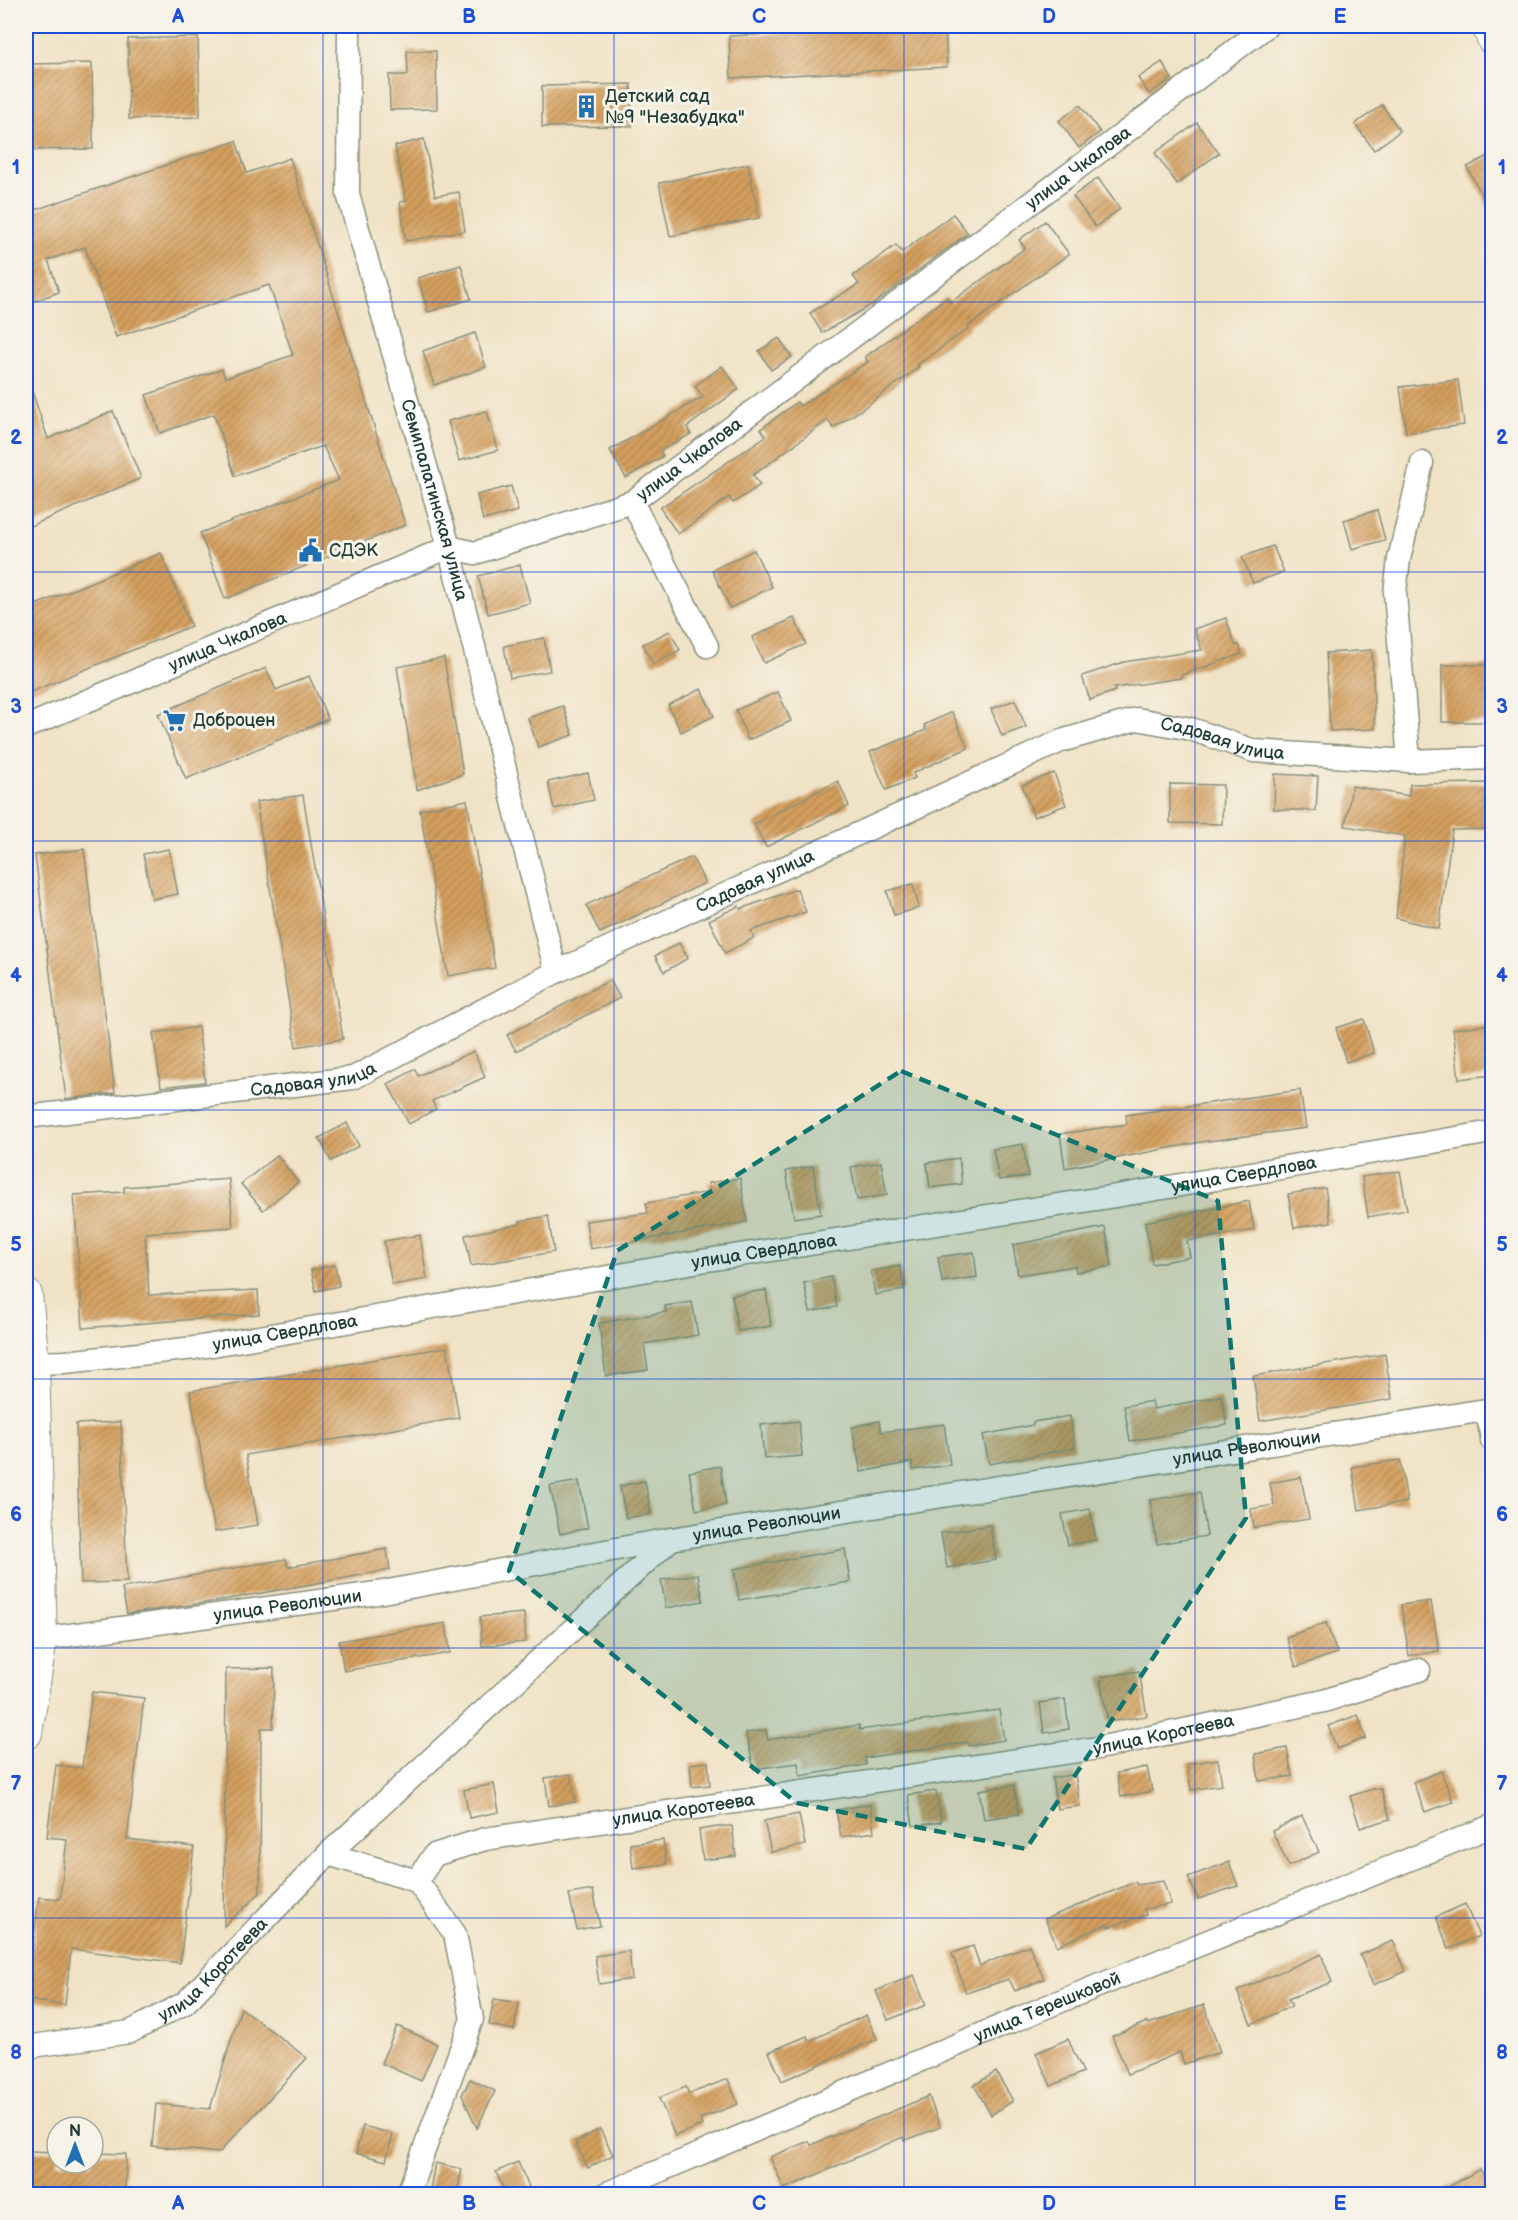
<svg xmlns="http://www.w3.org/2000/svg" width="1518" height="2220" font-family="'Balsamiq Sans',sans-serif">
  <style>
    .building { fill: url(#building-hatch) }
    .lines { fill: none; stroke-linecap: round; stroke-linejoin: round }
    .minor-casing { stroke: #88907c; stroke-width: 25 }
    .tertiary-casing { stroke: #88907c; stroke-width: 29 }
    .secondary-casing { stroke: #88907c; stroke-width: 34 }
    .minor { stroke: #fff; stroke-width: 22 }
    .tertiary { stroke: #fff; stroke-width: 27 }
    .secondary { stroke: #fff; stroke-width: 32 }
    .marked { fill: #0f766e; fill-opacity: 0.2; stroke: #0f766e; stroke-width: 4.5; stroke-dasharray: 12 8; stroke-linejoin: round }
    .grid { fill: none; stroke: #1d4ed8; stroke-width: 1.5; stroke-opacity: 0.55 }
    .labels { text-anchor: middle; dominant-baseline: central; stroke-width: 6; stroke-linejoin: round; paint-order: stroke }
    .poi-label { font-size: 18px; fill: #1f3d34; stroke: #f7f3e8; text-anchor: start }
    .street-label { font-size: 18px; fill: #1f3d34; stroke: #f7f3e8 }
    .neatline { fill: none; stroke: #1d4ed8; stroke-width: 2 }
    .grid-label { font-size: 20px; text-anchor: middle; font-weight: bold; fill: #1d4ed8 }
  </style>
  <defs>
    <pattern id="building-hatch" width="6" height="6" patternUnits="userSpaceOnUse" patternTransform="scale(1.5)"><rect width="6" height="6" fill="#d49f5d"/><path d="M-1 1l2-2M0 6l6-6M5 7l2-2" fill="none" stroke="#ab834e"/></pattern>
  </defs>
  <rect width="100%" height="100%" fill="#f7f3e8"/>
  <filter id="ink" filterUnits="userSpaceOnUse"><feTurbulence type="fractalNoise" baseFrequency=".0167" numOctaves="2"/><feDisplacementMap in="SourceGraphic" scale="12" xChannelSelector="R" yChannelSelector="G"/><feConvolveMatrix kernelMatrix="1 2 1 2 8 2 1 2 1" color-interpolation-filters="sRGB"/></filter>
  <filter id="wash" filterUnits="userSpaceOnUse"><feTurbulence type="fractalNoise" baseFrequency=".008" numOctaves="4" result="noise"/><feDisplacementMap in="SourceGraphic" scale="24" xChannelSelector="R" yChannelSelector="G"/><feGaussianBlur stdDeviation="1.35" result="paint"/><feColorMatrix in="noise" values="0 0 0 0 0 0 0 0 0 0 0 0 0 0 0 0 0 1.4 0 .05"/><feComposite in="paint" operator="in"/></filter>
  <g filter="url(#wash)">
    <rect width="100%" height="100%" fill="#f0e2c5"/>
    <g id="blocks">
      <g class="building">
        <path d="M945 26 947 67 731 78 729 36Z"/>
        <path d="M198 37 200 117 129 119 128 39Z"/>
        <path d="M407 51H436L437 109 390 110 389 75H408Z"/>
        <path d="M1162 62 1172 79 1149 94 1138 78Z"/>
        <path d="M92 63 93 149 26 150V64Z"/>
        <path d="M631 84 632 126 542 127V86Z"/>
        <path d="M1080 105 1100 132 1079 148 1059 121Z"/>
        <path d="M1382 105 1400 131 1374 150 1355 124Z"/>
        <path d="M1197 123 1219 153 1177 184 1155 153Z"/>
        <path d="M424 139 435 196 459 192 465 231 406 241 400 202 406 201 395 146Z"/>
        <path d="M236 141 247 173 290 158 405 525 225 599 200 533 339 480 323 446 235 476 214 414 160 433 146 395 222 369 225 378 293 355 269 285 116 337 85 247 48 260 59 292 26 304V213Z"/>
        <path d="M1492 154V214L1467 167Z"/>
        <path d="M748 164 759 218 670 236 659 183Z"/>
        <path d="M1098 178 1120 209 1095 227 1073 196Z"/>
        <path d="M953 214 968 233 873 304 822 333 810 313 859 284 853 276 896 245 902 252Z"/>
        <path d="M1045 221 1069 254 968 326 969 328 917 365 919 367 864 408 833 428 828 420 753 475 760 485 733 503 729 497 678 534 660 508 766 436 761 429 797 402 800 406 868 362 865 357 917 319 947 297 951 302 1025 248 1019 240Z"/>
        <path d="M461 265 471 299 428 312 418 278Z"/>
        <path d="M475 333 486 367 434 385 423 351Z"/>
        <path d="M779 338 792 357 771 370 759 351Z"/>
        <path d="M722 366 739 389 687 427 691 434 660 451 663 456 626 478 610 450 703 397 695 386Z"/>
        <path d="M1458 380 1464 425 1406 433 1400 387Z"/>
        <path d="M26 382H29L48 439 113 411 141 478 26 528Z"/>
        <path d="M487 411 498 450 459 461 448 421Z"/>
        <path d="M511 486 518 511 483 520 477 495Z"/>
        <path d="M1377 510 1385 540 1352 549 1344 520Z"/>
        <path d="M1273 546 1284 572 1253 583 1242 557Z"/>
        <path d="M754 550 772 587 730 608 712 570Z"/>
        <path d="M161 553 191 626 26 694V609Z"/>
        <path d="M520 565 530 603 488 614 478 576Z"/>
        <path d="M794 618 806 644 764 663 752 637Z"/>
        <path d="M1226 618 1235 645H1239L1242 654 1181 675V678L1114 688 1115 691 1090 700 1082 676 1124 662 1202 650 1194 629Z"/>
        <path d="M670 631 680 650 653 664 643 644Z"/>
        <path d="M544 638 550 671 510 678 504 646Z"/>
        <path d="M1372 650 1375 729 1330 731 1326 653Z"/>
        <path d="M444 658 463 774 417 790 397 667Z"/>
        <rect x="1442" y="665" width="50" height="57"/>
        <path d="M266 668 276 690 309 676 328 719 186 779 158 714Z"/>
        <path d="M701 689 714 716 681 732 668 705Z"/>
        <path d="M778 692 791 721 748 740 736 710Z"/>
        <path d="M1015 700 1026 727 1002 736 991 709Z"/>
        <path d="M563 706 573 735 538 747 528 718Z"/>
        <path d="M952 712 968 748 913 773 915 778 886 790 870 752 926 730 924 725Z"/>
        <path d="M588 773 594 800 554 809 548 782Z"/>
        <path d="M1054 773 1066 805 1034 817 1022 785Z"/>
        <path d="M1275 774 1318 776 1316 811 1274 809Z"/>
        <path d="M838 781 849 806 766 847 754 824Z"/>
        <path d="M1492 783V829L1452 830 1439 929 1396 918 1405 836 1345 826 1352 786 1409 796 1410 784Z"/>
        <path d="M1170 784 1223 785 1222 824 1170 823Z"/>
        <path d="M303 795 343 1039 296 1047 256 802Z"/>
        <path d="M467 800 495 968 448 976 420 810Z"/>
        <path d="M84 849 115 1093 66 1099 35 855Z"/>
        <path d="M169 849 178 894 152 899 143 854Z"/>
        <path d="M692 857 705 883 600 933 586 905Z"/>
        <path d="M913 884 919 908 894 915 887 891Z"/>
        <path d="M797 889 806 912 751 931 754 938 725 953 709 920 739 906 740 909Z"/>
        <path d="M679 943 688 958 664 972 655 956Z"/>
        <path d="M610 980 620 998 516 1051 507 1035Z"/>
        <path d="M1364 1019 1374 1053 1346 1062 1336 1028Z"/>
        <path d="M1492 1024V1075L1459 1079 1453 1029Z"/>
        <path d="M198 1027 205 1082 161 1087 153 1033Z"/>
        <path d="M474 1051 485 1077 432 1101 436 1109 409 1124 388 1084 415 1069 418 1076Z"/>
        <path d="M1300 1090 1306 1128 1201 1142 1065 1168 1060 1134 1127 1124 1126 1115Z"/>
        <path d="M347 1123 359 1146 331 1161 319 1138Z"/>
        <path d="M1023 1144 1028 1176 999 1180 993 1149Z"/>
        <path d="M277 1155 298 1182 263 1210 241 1184Z"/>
        <path d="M959 1158 962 1184 930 1188 927 1163Z"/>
        <path d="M881 1162 887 1195 857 1200 851 1167Z"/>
        <path d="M813 1166 821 1214 794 1218 786 1171Z"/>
        <path d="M1400 1171 1407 1210 1368 1217 1362 1177Z"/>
        <path d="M740 1178 747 1222 590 1249 586 1221 648 1213 646 1203 710 1192 708 1183Z"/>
        <path d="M229 1179 233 1227 145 1233 149 1295 258 1290 259 1314 83 1328 74 1195 124 1192V1187Z"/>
        <path d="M1325 1188 1331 1222 1294 1228 1288 1194Z"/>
        <path d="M1249 1201 1254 1230 1187 1241 1190 1257 1152 1264 1145 1222Z"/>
        <path d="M548 1216 554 1252 471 1266 465 1235 520 1224V1221Z"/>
        <path d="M1105 1227 1112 1266 1076 1272 1075 1266 1018 1275 1013 1245Z"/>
        <path d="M420 1235 427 1279 392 1285 384 1241Z"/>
        <path d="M974 1252 977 1277 942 1282 938 1257Z"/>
        <path d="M335 1265 339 1286 316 1291 311 1270Z"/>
        <path d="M900 1266 904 1290 875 1295 871 1271Z"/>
        <path d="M831 1277 837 1307 810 1312 804 1283Z"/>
        <path d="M766 1290 771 1326 738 1331 732 1295Z"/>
        <path d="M692 1302 698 1335 644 1344 648 1370 606 1376 599 1323 666 1312 665 1306Z"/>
        <path d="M447 1347 459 1418 246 1455 258 1525 215 1532 190 1391Z"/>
        <path d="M1385 1354 1392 1399 1260 1421 1253 1376Z"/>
        <path d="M1221 1396 1227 1425 1130 1441 1124 1406 1152 1401 1154 1409Z"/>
        <path d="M1070 1416 1075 1448 989 1464 983 1435 1033 1425V1422Z"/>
        <path d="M799 1421 802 1456 764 1459 761 1425Z"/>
        <path d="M879 1421 881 1432 944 1424 950 1465 913 1470 912 1462 861 1472 852 1427Z"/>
        <path d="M121 1422 127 1582 81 1583 76 1424Z"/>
        <path d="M1400 1460 1407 1502 1359 1510 1352 1467Z"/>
        <path d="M720 1466 726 1505 696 1510 689 1472Z"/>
        <path d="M1301 1477 1309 1519 1254 1528 1251 1509 1274 1505 1270 1483Z"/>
        <path d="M579 1481 588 1528 560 1534 550 1486Z"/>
        <path d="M645 1481 651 1514 626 1518 620 1486Z"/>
        <path d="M1200 1492 1207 1536 1157 1544 1150 1500Z"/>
        <path d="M1090 1509 1096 1540 1068 1545 1062 1514Z"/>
        <path d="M990 1525 996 1560 947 1568 941 1533Z"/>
        <path d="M387 1549 390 1570 217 1601 127 1614 122 1588 286 1559 288 1567Z"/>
        <path d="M845 1549 850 1582 739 1600 734 1569Z"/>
        <path d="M698 1574 703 1601 666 1608 661 1580Z"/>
        <path d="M1431 1601 1439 1651 1409 1656 1401 1605Z"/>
        <path d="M524 1613 526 1642 482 1646 480 1617Z"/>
        <path d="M446 1623 450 1653 344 1671 339 1641Z"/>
        <path d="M1326 1623 1337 1653 1296 1667 1286 1637Z"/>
        <path d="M274 1668 273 1728H261L260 1893 224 1926 226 1669Z"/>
        <path d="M1139 1671 1147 1716 1108 1722 1100 1677Z"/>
        <path d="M92 1692 144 1698 127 1839 194 1847 180 1963 71 1949 65 2005 26 2000 39 1897 60 1899 67 1839 47 1837 56 1765 82 1768Z"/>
        <path d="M1065 1699 1069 1729 1044 1733 1040 1703Z"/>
        <path d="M999 1710 1004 1740 969 1746 968 1742 865 1758 866 1765 800 1776 798 1763 754 1769 746 1733 766 1730 768 1740 859 1725 860 1730Z"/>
        <path d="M1358 1715 1366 1738 1337 1749 1328 1726Z"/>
        <path d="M1287 1748 1292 1776 1259 1781 1255 1754Z"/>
        <path d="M1218 1759 1222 1785 1191 1790 1187 1764Z"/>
        <path d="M708 1762 710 1785 692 1787 690 1764Z"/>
        <path d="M1147 1767 1152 1791 1121 1797 1117 1773Z"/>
        <path d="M1441 1771 1453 1802 1425 1812 1413 1782Z"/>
        <path d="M571 1774 575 1802 549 1806 545 1778Z"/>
        <path d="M1075 1774 1080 1806 1057 1809 1052 1778Z"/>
        <path d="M494 1784 499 1812 469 1818 464 1790Z"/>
        <path d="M1014 1785 1019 1814 984 1819 979 1790Z"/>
        <path d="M1373 1789H1381L1390 1819 1360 1828 1350 1796Z"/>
        <path d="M936 1791 941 1822 913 1826 908 1795Z"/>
        <path d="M870 1804 874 1832 841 1837 836 1810Z"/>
        <path d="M799 1814 805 1845 771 1852 764 1821Z"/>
        <path d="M1302 1816 1319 1852 1289 1866 1272 1831Z"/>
        <path d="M724 1826H732L736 1856 703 1860 699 1830Z"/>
        <path d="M663 1840 666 1864 633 1868 630 1844Z"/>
        <path d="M1229 1862 1238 1886 1198 1899 1188 1877Z"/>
        <path d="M1163 1881 1171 1904 1144 1909 1146 1915 1108 1927 1107 1924 1057 1946 1045 1919 1135 1882 1137 1885Z"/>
        <path d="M593 1890 600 1926 577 1930 569 1894Z"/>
        <path d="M1465 1904 1479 1936 1449 1949 1436 1917Z"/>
        <path d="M1393 1941 1406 1971 1373 1985 1360 1955Z"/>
        <path d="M1029 1945 1044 1979 1015 1991 1009 1979 966 1993 952 1953 973 1946 980 1966Z"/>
        <path d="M629 1951 632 1979 599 1984 595 1956Z"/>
        <path d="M1321 1954 1332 1982 1288 1999 1292 2006 1251 2024 1237 1991Z"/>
        <path d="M914 1975 926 2005 888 2020 876 1991Z"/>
        <path d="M494 1999 519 2003 514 2030 489 2025Z"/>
        <path d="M1204 2005 1220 2052 1184 2064 1180 2052 1128 2074 1112 2036 1147 2022 1148 2024Z"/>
        <path d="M241 2008 307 2058 219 2153 152 2146 156 2104 210 2109Z"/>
        <path d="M866 2015 877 2039 782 2081 769 2052 807 2036 809 2041Z"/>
        <path d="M397 2026 437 2044 421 2081 381 2063Z"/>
        <path d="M1068 2039 1083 2072 1051 2086 1036 2053Z"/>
        <path d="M996 2072 1013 2101 991 2115 974 2085Z"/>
        <path d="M470 2079 495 2091 477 2128 462 2095Z"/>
        <path d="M728 2079 738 2104 700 2119 702 2125 675 2136 659 2098 686 2087 689 2094Z"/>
        <path d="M929 2096 940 2127 904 2141 903 2137 784 2189 770 2157 809 2141 811 2145Z"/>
        <path d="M363 2126 393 2134 386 2161 356 2153Z"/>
        <path d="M600 2129 613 2155 588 2168 575 2142Z"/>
        <path d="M26 2151 57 2152V2163H93V2153L126 2154 125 2194H26Z"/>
        <path d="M518 2162 532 2194H506L496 2172Z"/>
        <path d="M435 2163 462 2169 457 2194 430 2190Z"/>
        <path d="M1480 2169 1492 2190V2194H1436Z"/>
      </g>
    </g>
  </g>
  <g filter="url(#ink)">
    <use href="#blocks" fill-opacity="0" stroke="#88907c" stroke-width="1.5"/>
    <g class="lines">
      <defs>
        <g id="minor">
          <path id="s1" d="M349 26 348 194 449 547 556 972"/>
          <path d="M632 502 707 646"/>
          <path id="s2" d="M26 727 449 547 475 553 632 502 1267 26"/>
          <path d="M1409 761 1395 593 1399 559 1422 463"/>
          <path id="s3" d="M26 1117 353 1078 556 972 1061 741 1137 719 1191 729 1254 751 1409 761 1492 758"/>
          <path id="s4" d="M33 1363 65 1362 195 1348 701 1261 1122 1195 1492 1132"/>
          <path d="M1487 1411 1492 1440"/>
          <path id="s5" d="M41 1639 377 1593 671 1539 1492 1409"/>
          <path d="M328 1854 671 1539"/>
          <path id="s6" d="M26 2047 130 2032 185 2003 328 1854 417 1881 434 1855 485 1839 1098 1748 1324 1701 1419 1670"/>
          <path d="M408 2194 472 2019 455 1934 417 1881"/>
          <path id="s7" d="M605 2194 1046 2007 1492 1826"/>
        </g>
        <path id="tertiary" d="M1485 26 1492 42"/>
        <path id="secondary" d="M26 1295 33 1363 41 1639 26 1733"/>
      </defs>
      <use href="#minor" class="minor-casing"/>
      <use href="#tertiary" class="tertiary-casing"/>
      <use href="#secondary" class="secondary-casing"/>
      <use href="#minor" class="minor"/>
      <use href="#tertiary" class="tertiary"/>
      <use href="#secondary" class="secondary"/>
    </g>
  </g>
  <path class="marked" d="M901 1071 1218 1201 1246 1518 1026 1849 797 1803 509 1571 617 1251Z"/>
  <path class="grid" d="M323 26V2194M614 26V2194M904 26V2194M1195 26V2194M26 302H1492M26 572H1492M26 841H1492M26 1110H1492M26 1379H1492M26 1648H1492M26 1918H1492"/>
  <defs>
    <symbol id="building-bare" viewBox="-9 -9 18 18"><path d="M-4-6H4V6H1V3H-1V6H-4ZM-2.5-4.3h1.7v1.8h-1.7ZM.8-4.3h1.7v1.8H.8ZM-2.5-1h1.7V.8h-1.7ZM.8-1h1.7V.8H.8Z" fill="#1f6fb2" stroke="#f7f3e8" stroke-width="2.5" paint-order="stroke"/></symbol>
    <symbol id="civic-bare" viewBox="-9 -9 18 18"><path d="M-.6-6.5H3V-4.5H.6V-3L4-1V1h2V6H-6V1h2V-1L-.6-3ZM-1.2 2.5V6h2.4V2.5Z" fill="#1f6fb2" stroke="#f7f3e8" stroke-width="2.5" paint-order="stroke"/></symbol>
    <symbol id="supermarket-bare" viewBox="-9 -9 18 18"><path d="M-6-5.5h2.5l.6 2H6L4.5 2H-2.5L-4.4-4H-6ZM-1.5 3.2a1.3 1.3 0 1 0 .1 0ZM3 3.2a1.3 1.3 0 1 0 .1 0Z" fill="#1f6fb2" stroke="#f7f3e8" stroke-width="2.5" paint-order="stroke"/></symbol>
  </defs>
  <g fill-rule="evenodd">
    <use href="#building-bare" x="570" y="90" width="33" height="33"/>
    <use href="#civic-bare" x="294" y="534" width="33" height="33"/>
    <use href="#supermarket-bare" x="158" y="704" width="33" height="33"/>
  </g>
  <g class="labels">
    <g class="poi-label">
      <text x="605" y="96">Детский сад<tspan x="605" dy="21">№9 "Незабудка"</tspan></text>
      <text x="329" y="550">СДЭК</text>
      <text x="193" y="720">Доброцен</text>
    </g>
    <g class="street-label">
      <text stroke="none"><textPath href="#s2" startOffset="1209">улица Чкалова</textPath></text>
      <text stroke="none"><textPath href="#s2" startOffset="723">улица Чкалова</textPath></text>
      <text stroke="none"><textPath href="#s1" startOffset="486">Семипалатинская улица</textPath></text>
      <text stroke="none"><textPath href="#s2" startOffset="219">улица Чкалова</textPath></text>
      <text stroke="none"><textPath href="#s3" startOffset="1281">Садовая улица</textPath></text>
      <text stroke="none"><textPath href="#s3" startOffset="777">Садовая улица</textPath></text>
      <text stroke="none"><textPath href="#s3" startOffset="290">Садовая улица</textPath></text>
      <text stroke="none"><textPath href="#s4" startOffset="1226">улица Свердлова</textPath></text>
      <text stroke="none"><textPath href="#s4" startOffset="740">улица Свердлова</textPath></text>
      <text stroke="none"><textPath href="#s4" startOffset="254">улица Свердлова</textPath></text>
      <text stroke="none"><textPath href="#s5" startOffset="1221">улица Революции</textPath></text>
      <text stroke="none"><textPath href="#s5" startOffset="735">улица Революции</textPath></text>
      <text stroke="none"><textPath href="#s5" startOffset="249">улица Революции</textPath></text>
      <text stroke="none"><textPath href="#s6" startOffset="1238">улица Коротеева</textPath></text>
      <text stroke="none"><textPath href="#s6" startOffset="752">улица Коротеева</textPath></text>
      <text stroke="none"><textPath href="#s6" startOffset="210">улица Коротеева</textPath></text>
      <text stroke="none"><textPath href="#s7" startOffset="480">улица Терешковой</textPath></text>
    </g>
  </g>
  <rect width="1518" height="2220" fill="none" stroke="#f7f3e8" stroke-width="66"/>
  <g transform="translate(75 2145)"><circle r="28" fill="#f7f3e8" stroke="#a1aaa0" stroke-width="1.5"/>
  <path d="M0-4.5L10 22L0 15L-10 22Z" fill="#1f6fb2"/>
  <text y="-9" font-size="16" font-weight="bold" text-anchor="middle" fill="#1f3d34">N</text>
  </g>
  <rect x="33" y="33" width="1452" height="2154" class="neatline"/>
  <g class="grid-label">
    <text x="178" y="23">A</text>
    <text x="469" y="23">B</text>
    <text x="759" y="23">C</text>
    <text x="1049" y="23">D</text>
    <text x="1340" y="23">E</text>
    <text x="16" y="174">1</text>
    <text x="1502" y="174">1</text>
    <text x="16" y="444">2</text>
    <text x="1502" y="444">2</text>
    <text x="16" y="713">3</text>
    <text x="1502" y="713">3</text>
    <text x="16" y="982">4</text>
    <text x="1502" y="982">4</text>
    <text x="16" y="1251">5</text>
    <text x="1502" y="1251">5</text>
    <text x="16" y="1521">6</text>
    <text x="1502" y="1521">6</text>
    <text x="16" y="1790">7</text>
    <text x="1502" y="1790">7</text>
    <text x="16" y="2059">8</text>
    <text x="1502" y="2059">8</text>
    <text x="178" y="2210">A</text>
    <text x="469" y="2210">B</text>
    <text x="759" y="2210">C</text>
    <text x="1049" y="2210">D</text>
    <text x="1340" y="2210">E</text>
  </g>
</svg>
